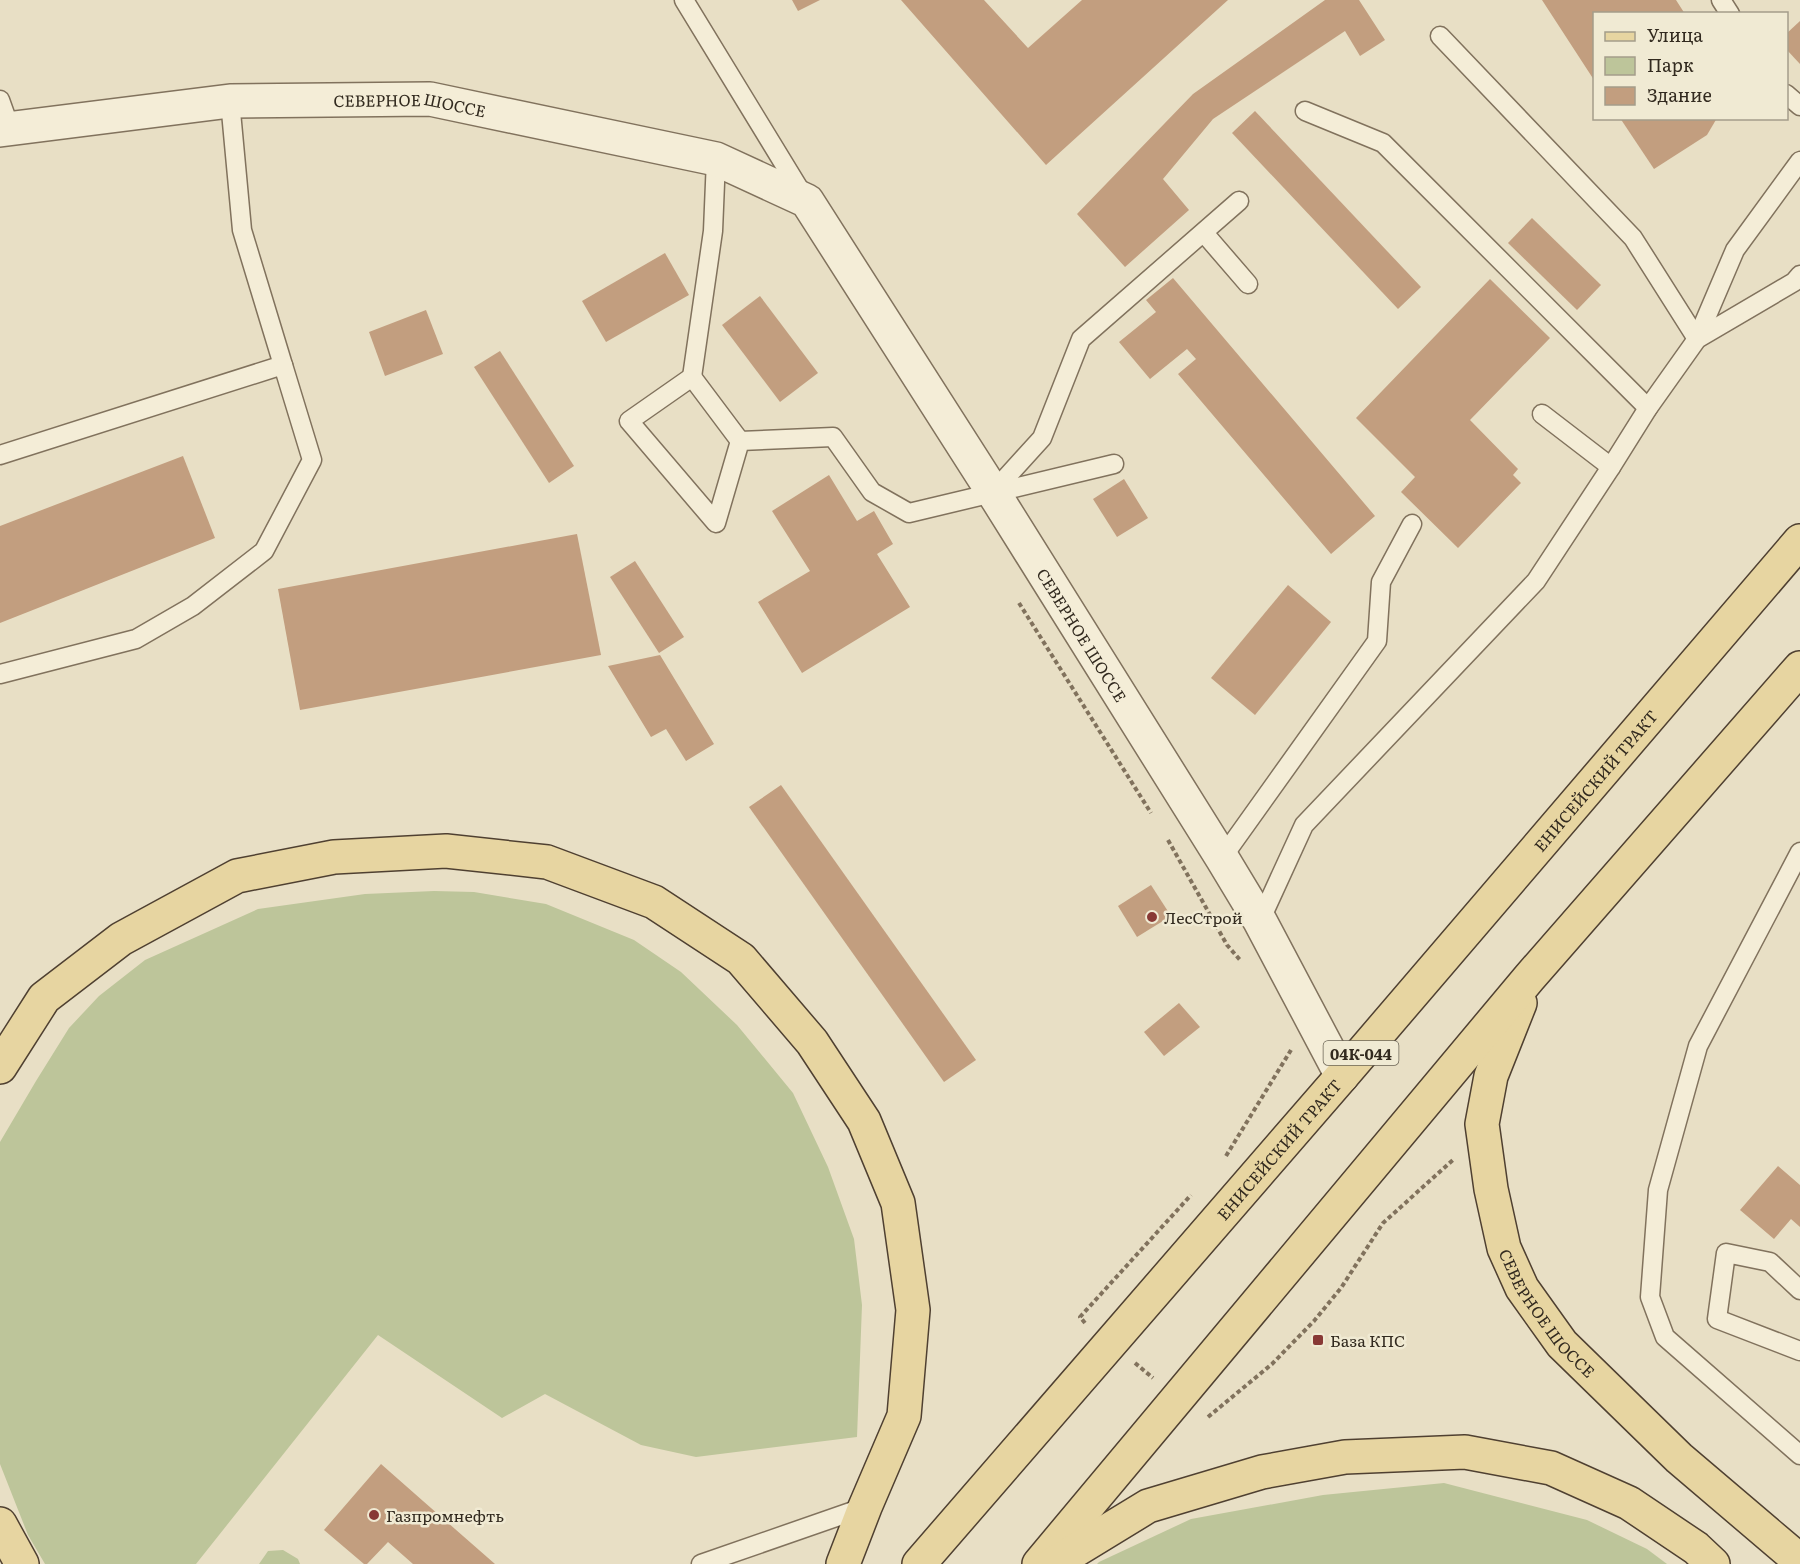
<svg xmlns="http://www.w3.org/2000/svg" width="1800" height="1564" font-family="Literata,serif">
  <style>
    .green { fill: #bdc59a }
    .building { fill: #c29e7f }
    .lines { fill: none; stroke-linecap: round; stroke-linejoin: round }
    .service-casing { stroke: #81725d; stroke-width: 21 }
    .minor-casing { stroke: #81725d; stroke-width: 36 }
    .primary-casing { stroke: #4f4031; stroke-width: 36 }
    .path { stroke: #81725d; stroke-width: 4; stroke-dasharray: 4.5 3; stroke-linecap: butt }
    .service { stroke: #f4edd7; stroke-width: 18 }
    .minor { stroke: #f4edd7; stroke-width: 33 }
    .primary { stroke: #e7d5a1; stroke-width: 33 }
    .poi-dot { fill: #883935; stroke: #f0ead3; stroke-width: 2 }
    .labels { text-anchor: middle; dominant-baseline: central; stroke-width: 5; stroke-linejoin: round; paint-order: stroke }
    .shield { fill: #f0ead3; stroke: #6b6455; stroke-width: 1.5 }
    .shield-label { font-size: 15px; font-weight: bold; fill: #322a1f }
    .street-label { font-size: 16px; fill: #322a1f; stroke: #f0ead3 }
    .poi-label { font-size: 16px; fill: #322a1f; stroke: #f0ead3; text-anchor: start }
  </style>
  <rect width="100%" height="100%" fill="#e8dfc5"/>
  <g class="green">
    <path d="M434 891 474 892 546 904 634 940 681 972 737 1025 793 1093 828 1167 854 1239 862 1305 857 1437 696 1457 641 1445 545 1394 502 1418 378 1335 196 1564H45L28 1535 0 1464V1142L36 1081 69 1028 99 996 145 960 258 909 365 894Z"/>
    <path d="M1444 1483 1587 1520 1647 1549 1667 1564H1097L1099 1562 1191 1519 1323 1495Z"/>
    <path d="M283 1550 298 1559 300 1564H259L268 1551Z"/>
  </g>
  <g class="building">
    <path d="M792 0H820L798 11Z"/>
    <path d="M901 0H984L1028 48 1082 0H1228L1046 165Z"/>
    <path d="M1325 0H1359L1385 40 1360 56 1345 31 1213 119 1163 179 1189 210 1125 267 1077 214 1193 94Z"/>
    <path d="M1542 0H1676L1685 14H1594V80Z"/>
    <path d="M1800 21V64L1786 49V34Z"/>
    <path d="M1255 111 1421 287 1398 309 1232 133Z"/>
    <path d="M1620 118H1717L1707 135 1654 169Z"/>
    <path d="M1532 218 1601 285 1577 310 1508 243Z"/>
    <path d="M665 253 689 295 606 342 582 301Z"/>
    <path d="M1173 278 1375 516 1331 554 1178 374 1196 359 1187 349 1150 379 1119 342 1156 312 1146 300Z"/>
    <path d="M1490 279 1550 338 1470 420 1518 469 1513 475 1521 483 1458 548 1401 492 1415 477 1356 418Z"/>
    <path d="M760 296 818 373 780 402 722 325Z"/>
    <path d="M426 310 443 354 385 376 369 332Z"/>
    <path d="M500 351 574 466 549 483 474 367Z"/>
    <path d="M183 456 215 538 0 623V526Z"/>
    <path d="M829 475 857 521 874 511 893 544 877 554 910 607 802 673 758 602 810 571 772 511Z"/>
    <path d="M1124 479 1148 518 1117 537 1093 499Z"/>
    <path d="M577 534 601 655 300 710 278 589Z"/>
    <path d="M635 561 684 637 659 653 610 577Z"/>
    <path d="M1288 585 1331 622 1255 715 1211 678Z"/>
    <path d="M660 655 714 744 686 761 666 729 651 737 608 666Z"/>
    <path d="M781 785 976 1060 944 1082 749 807Z"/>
    <path d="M1151 885 1171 916 1137 937 1118 906Z"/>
    <path d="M1179 1003 1200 1027 1164 1056 1144 1032Z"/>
    <path d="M1778 1166 1800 1185V1227L1791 1219 1774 1239 1740 1210Z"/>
    <path d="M381 1464 423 1501 495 1564H413L388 1542 367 1564H364L324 1530Z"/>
  </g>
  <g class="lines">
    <defs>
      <g id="service">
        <path d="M684 0 803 195"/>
        <path d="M1721 0 1730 14"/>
        <path d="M1440 36 1633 238 1697 339"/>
        <path d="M1786 94 1800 106"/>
        <path d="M0 100 10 128"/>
        <path d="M1305 111 1383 143 1648 408"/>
        <path d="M1204 233 1248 284"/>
        <path d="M1697 339 1735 250 1800 161"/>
        <path d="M692 377 713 231 716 159"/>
        <path d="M1542 414 1611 467"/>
        <path d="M740 441 692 377 629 421 716 523 740 441 833 437 872 492 909 513 1114 464"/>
        <path d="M0 455 283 365 242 230 230 101"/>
        <path d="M993 492 1042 438 1081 339 1239 201"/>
        <path d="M0 674 136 639 193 606 264 551 312 460 283 365"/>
        <path d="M1800 852 1698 1046 1658 1190 1650 1297 1665 1337 1800 1455"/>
        <path d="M1222 858 1377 641 1381 582 1412 524"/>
        <path d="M1260 921 1304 825 1536 581 1611 467 1648 408 1697 339 1794 282 1800 275"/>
        <path d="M1800 1290 1770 1262 1726 1253 1717 1319 1800 1351"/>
        <path d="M701 1564 865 1507"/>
      </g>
      <g id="minor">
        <path id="s1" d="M0 130 230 101 430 99 716 159 807 201 993 492 1222 858 1260 921 1342 1076"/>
      </g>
      <g id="primary">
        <path id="s2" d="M1520 1003 1491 1076 1482 1124 1491 1189 1504 1248 1522 1288 1562 1344 1679 1458 1800 1561"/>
        <path d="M0 1067 44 998 121 939 237 876 334 857 446 851 547 862 654 902 741 959 812 1042 864 1121 898 1203 913 1310 904 1416 865 1507 843 1564"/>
        <path d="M0 1524 22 1564"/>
        <path id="s3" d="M919 1564 1342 1076 1800 541"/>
        <path d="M1039 1564 1529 978 1800 668"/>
        <path d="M1053 1564 1148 1506 1262 1472 1345 1457 1465 1452 1551 1468 1629 1503 1696 1548 1713 1564"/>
      </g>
    </defs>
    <use href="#service" class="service-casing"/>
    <use href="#minor" class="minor-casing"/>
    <use href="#primary" class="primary-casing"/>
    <g class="path">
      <path d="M1019 603 1151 813"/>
      <path d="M1168 840 1227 945 1241 961"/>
      <path d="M1226 1156 1291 1050"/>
      <path d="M1085 1323 1080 1317 1191 1195"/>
      <path d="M1135 1363 1153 1378"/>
      <path d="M1208 1417 1272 1364 1314 1321 1341 1288 1383 1223 1454 1159"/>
    </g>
    <use href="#service" class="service"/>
    <use href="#minor" class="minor"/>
    <use href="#primary" class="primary"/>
  </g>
  <g class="poi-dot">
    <circle cx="1152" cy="917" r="6"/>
    <rect x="1312" y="1334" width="12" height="12" rx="3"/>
    <circle cx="374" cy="1515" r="6"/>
  </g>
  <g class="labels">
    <rect class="shield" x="1323.5" y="1041" width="75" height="24" rx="4.5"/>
    <g class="shield-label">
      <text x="1361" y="1053">04К-044</text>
    </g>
    <g class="street-label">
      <text stroke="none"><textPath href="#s1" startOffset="412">СЕВЕРНОЕ ШОССЕ</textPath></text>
      <text stroke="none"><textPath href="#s1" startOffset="1338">СЕВЕРНОЕ ШОССЕ</textPath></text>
      <text stroke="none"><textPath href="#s3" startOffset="1035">ЕНИСЕЙСКИЙ ТРАКТ</textPath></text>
      <text stroke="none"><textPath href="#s3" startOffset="549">ЕНИСЕЙСКИЙ ТРАКТ</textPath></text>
      <text stroke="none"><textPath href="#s2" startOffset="332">СЕВЕРНОЕ ШОССЕ</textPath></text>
    </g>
    <g class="poi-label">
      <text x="1164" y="917">ЛесСтрой</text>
      <text x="1330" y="1340">База КПС</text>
      <text x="386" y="1515">Газпромнефть</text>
    </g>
  </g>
  <rect x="1593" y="12" width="195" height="108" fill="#f0ead3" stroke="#a49d8b" stroke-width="1.5"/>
  <rect x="1605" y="32" width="30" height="9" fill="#e7d5a1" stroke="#a49d8b" stroke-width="1.5"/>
  <text x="1647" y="42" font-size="18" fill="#322a1f">Улица</text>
  <rect x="1605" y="57" width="30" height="18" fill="#bdc59a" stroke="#a49d8b" stroke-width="1.5"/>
  <text x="1647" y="72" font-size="18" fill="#322a1f">Парк</text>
  <rect x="1605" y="87" width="30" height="18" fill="#c29e7f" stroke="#a49d8b" stroke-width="1.5"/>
  <text x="1647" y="102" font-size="18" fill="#322a1f">Здание</text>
</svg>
